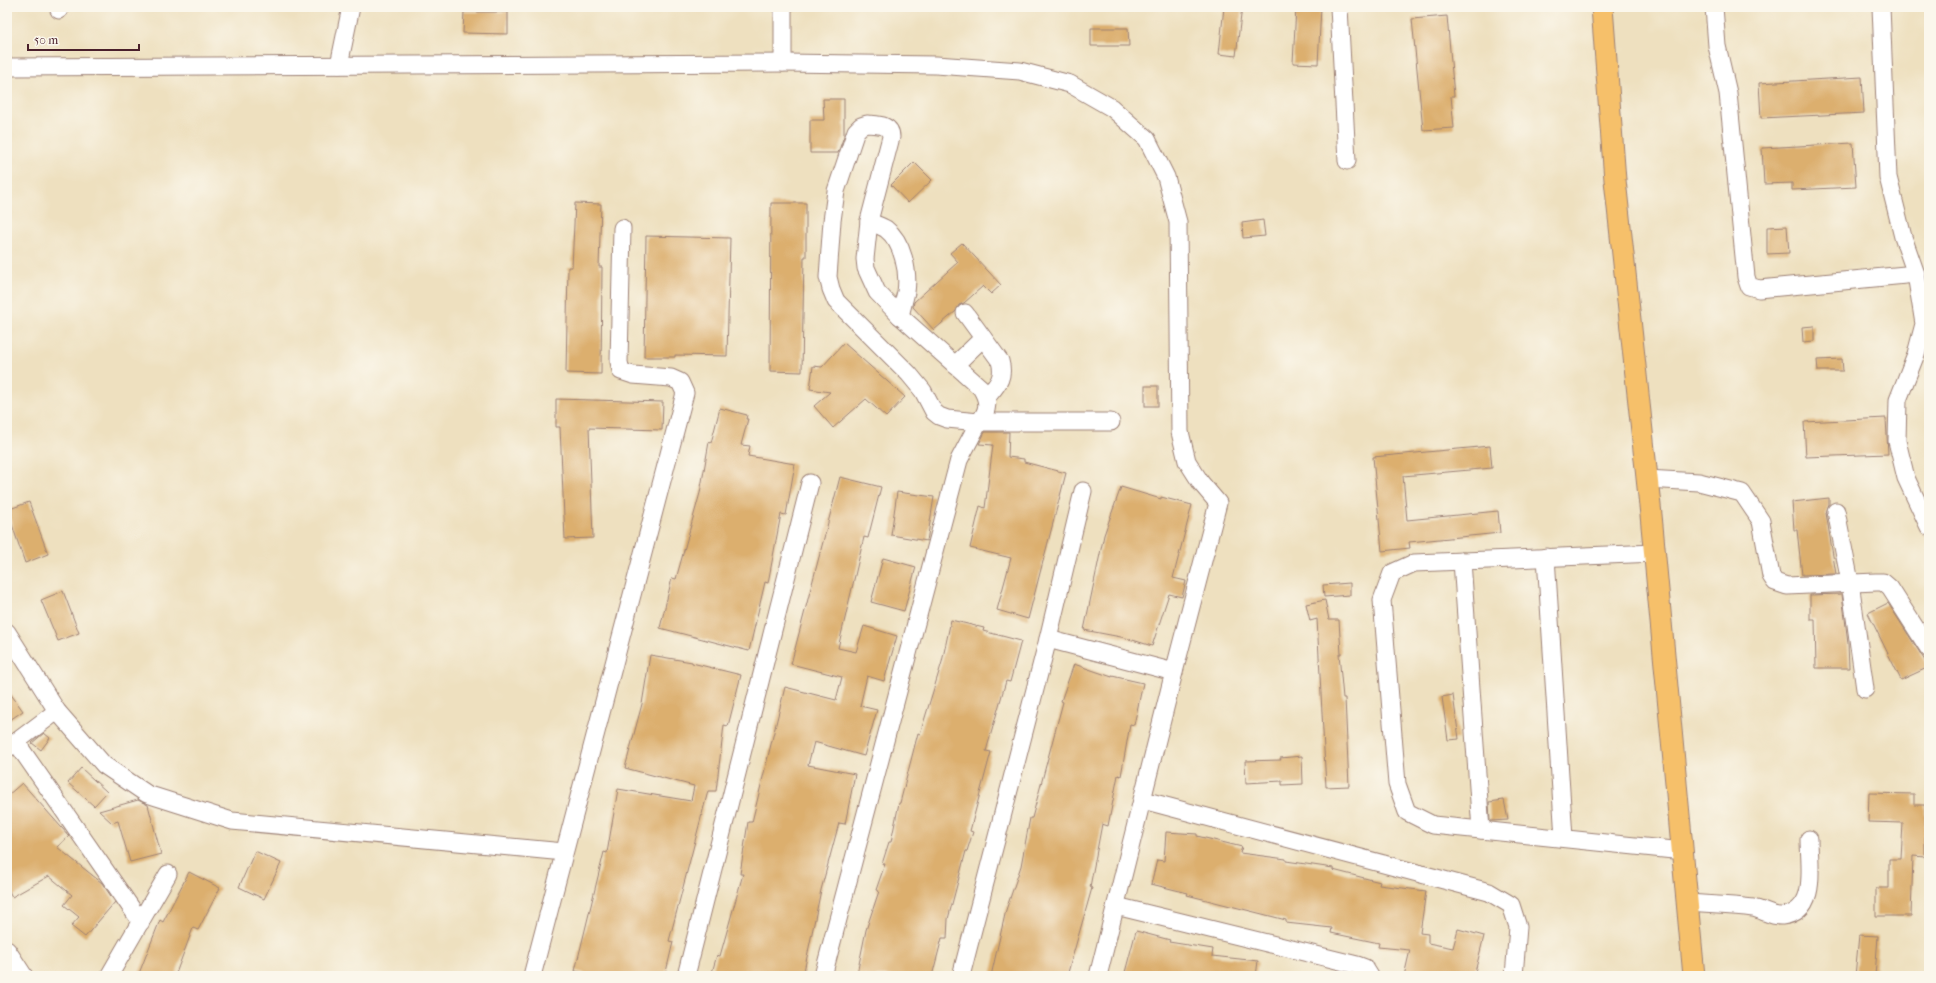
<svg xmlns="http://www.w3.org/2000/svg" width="1936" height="983" font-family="'IM FELL French Canon',serif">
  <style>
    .building { fill: #dcaf6e }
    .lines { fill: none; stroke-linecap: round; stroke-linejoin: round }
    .minor-casing { stroke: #9c8075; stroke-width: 19 }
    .major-casing { stroke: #9c8075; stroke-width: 23 }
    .minor { stroke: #fff; stroke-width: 17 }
    .major { stroke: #f6c06b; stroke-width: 21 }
  </style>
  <rect width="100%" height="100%" fill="#fbf7ec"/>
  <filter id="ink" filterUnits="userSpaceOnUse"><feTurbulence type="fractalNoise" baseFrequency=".025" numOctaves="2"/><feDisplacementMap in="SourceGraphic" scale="8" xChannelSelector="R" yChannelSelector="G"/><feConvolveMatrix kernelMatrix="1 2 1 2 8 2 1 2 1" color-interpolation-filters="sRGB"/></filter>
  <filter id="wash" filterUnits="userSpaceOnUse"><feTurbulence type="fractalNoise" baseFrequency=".012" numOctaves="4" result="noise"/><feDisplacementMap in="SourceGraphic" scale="16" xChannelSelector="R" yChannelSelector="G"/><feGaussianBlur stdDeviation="0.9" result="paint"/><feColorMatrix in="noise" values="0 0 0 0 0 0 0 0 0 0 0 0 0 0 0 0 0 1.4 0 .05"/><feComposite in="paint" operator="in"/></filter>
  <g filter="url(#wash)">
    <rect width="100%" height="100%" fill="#eee0bf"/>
    <g id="blocks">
      <g class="building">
        <path d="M1224 7H1242L1236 56 1219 54Z"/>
        <path d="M1296 7H1321L1318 64 1293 63Z"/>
        <path d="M464 12H508V34L463 33Z"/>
        <path d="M1447 16 1454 96H1451L1454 128 1423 130 1412 19Z"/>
        <path d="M1091 28H1128L1129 46H1091Z"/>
        <path d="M1862 77 1864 113 1761 118 1759 83Z"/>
        <path d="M823 99H844V136L838 153H810V120H824Z"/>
        <path d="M1853 143 1856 187 1792 190V183L1764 184 1762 148Z"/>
        <path d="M914 162 932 180 908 203 891 185Z"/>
        <path d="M575 203 601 204 599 267H602L601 374 566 373 568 267H572Z"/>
        <path d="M771 203H806V257H804L802 372 770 371Z"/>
        <path d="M1263 220 1265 236 1243 238 1242 223Z"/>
        <path d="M1787 226 1789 253 1767 254V227Z"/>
        <path d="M646 236 730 238 727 356 675 355V357H644Z"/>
        <path d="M962 243 1001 285 991 294 983 286 964 303 959 305 956 311 934 330 913 307 914 302 958 262 950 253Z"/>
        <path d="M1814 326V341L1803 342 1802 327Z"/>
        <path d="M844 343 905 397 886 417 866 399 833 428 814 406 830 392 810 389 813 366 822 367Z"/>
        <path d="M1842 359 1843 371H1818L1817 360Z"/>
        <rect x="1145" y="386" width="13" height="20"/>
        <path d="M556 399 663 402 662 430 589 428 593 538 565 539 560 427H556Z"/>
        <path d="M720 408 747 415 746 419H748L741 445 750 446 748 456 795 464 786 515 781 514 768 583 765 582 749 651 660 628 672 578 676 579 700 493 709 442 711 443Z"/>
        <path d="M1886 418 1888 454 1806 457 1804 422Z"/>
        <path d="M985 432H1009L1008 457 1024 459V462L1066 473 1028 619 997 610 1011 558 970 548 980 506 985 508 993 445 979 444Z"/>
        <path d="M1490 446 1492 468 1403 476 1407 520 1498 511 1500 533 1409 542 1410 548 1382 551 1373 457Z"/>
        <path d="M840 477 881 487 868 538 864 537 838 648 856 652 864 626 897 636 884 681 867 676 860 706 877 710 864 756 814 742 808 765 855 774 845 824 839 823 821 890 803 976H711L717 955 720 956 743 874H740L748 822H752L785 687 836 700 842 677 791 664Z"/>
        <path d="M1121 487 1161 499V497L1192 505 1173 578 1186 581 1182 597 1169 594 1152 646 1126 638 1084 630 1104 535Z"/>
        <path d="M897 492 934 497 927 541 891 535Z"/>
        <path d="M1829 498V504L1826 513 1836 574 1802 575 1797 530H1794L1792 502Z"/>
        <path d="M29 502 48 554 25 563 7 510Z"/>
        <path d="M883 558 916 567 904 611 871 602Z"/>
        <path d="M1350 583V595L1324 597 1323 585Z"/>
        <path d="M63 591 79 633 58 641 41 600Z"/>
        <path d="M1842 594 1848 643 1849 668H1816L1815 619H1810V595Z"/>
        <path d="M1325 600 1329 620H1339L1341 654H1339L1343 698H1345L1349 786 1326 787 1317 619 1310 621 1306 604Z"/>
        <path d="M1888 603 1929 667 1901 680 1868 613Z"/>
        <path d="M951 620 984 628 983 631 1021 641 1010 682 1006 681 986 751 991 752 970 831 973 832 967 851H966L948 919 947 938H942L932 976H866L857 974 866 930 879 891 876 890 885 864H882L889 842H891L899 803H900L918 733 920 734 942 662Z"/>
        <path d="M650 655 692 662V663L741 675 728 726 724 725 716 791H708L669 941 673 942 665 976H597L575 971 604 852 607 853 618 789 691 801 694 786 625 768 642 704Z"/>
        <path d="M1074 664 1112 677V676L1143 683 1134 725 1130 724 1121 776 1118 775 1108 826 1102 824 1090 887 1092 888 1067 976H991L1006 910 1021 866 1030 818H1032L1063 702 1061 701Z"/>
        <path d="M7 689 23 711 7 722Z"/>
        <path d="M1453 695 1459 739 1448 740 1442 697Z"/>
        <path d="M44 733 50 738 41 750 32 743Z"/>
        <path d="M1302 756 1303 784 1282 785V781L1246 783 1245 761 1281 760 1280 758Z"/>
        <path d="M81 768 107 792 94 806 68 783Z"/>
        <path d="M22 783 69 836 57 847 102 883 115 902 85 937 71 926 79 917 64 905 72 895 49 876 12 897 7 887V796Z"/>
        <path d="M1869 793 1914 794V805H1925V857L1913 856 1911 916H1876V888H1889V859H1901L1903 823 1868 822Z"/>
        <path d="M138 800 148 805 161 854 130 862 118 821 112 823 99 811Z"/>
        <path d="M1504 800 1508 820 1490 821 1489 802Z"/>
        <path d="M1166 832 1197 834V836L1242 847 1240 853 1286 859V861L1333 868V870L1380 882 1379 885 1426 891 1420 933 1428 934V943L1453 948 1458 929 1484 936 1474 976H1404L1410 950 1378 947 1379 943 1331 933 1332 928 1286 923V920L1187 895 1188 893 1151 884 1157 860 1164 861Z"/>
        <path d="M255 851 281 863 264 899 239 887Z"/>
        <path d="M189 872 220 888 198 930 193 928 175 976H138L160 920 163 922Z"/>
        <path d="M1136 931 1170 940 1169 942 1213 949 1212 956 1258 961 1256 976H1124Z"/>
        <path d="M1859 935 1878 936 1875 976H1855Z"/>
      </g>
    </g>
  </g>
  <g filter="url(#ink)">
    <use href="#blocks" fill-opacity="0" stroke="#9c8075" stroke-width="1"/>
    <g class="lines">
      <defs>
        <g id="minor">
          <path d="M58 7 59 10"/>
          <path d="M783 7V63"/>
          <path d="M1339 7 1347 161"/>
          <path d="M1714 7 1717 46 1728 93 1746 277 1749 286 1759 289 1916 274"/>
          <path d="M1881 7 1888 177 1903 237 1916 274 1924 324 1916 354 1898 400 1897 441 1906 478 1929 527"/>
          <path d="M339 65 351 7"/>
          <path d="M7 67 783 63 936 65 1020 71 1070 84 1112 108 1147 139 1166 177 1178 222 1180 432 1187 461 1201 483 1218 503 1174 672 1098 976"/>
          <path d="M867 124C878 125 891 124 891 137L869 221 865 259 866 268 877 292 900 316 981 388C989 401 989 410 979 422L947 419 939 416 934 412 923 391 909 374 836 301 831 289 828 277 832 221 836 191 856 131 861 126Z"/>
          <path d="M869 221C874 224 881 226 886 229 903 242 909 272 906 292 904 300 902 308 900 316"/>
          <path d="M965 313 1000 361C1005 378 997 385 987 397"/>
          <path d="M955 365 983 338"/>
          <path d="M1647 479 1699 482 1742 493 1761 521 1771 576 1775 582 1787 586 1876 582H1883L1890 588 1929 649"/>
          <path d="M1836 511 1850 582 1865 689"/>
          <path d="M1655 553 1414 563 1392 573 1382 600 1397 784 1407 812 1433 825 1683 851"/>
          <path d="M1546 557 1564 838"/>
          <path d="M1462 561 1481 830"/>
          <path d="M7 632 57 711 104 765 147 794 232 821 564 852"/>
          <path d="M1048 639 1174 672"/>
          <path d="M16 742 141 922"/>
          <path d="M8 748 57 711"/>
          <path d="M1143 800 1489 892 1511 905 1518 927 1514 976"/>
          <path d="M1688 903C1709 905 1731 905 1753 908 1763 910 1772 917 1782 916 1819 912 1809 865 1809 839"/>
          <path d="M1116 906 1357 965 1365 968 1370 976"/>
          <path d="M7 950 24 976"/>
          <path d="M109 976 168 874"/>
          <path d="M532 976 685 393 680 382 671 378 633 375 621 371 619 362 622 228"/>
          <path d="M686 976 810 483"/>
          <path d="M823 976 959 460 979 422H1111"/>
          <path d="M961 976 1048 639 1083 491"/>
        </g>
        <path id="major" d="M1602 7 1615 180 1651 515 1694 976"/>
      </defs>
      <use href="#minor" class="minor-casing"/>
      <use href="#major" class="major-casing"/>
      <use href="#minor" class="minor"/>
      <use href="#major" class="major"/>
    </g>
  </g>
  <rect width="1936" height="983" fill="none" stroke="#fbf7ec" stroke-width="24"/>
  <path d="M28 44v6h111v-6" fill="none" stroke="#4a1f2b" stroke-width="2"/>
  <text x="34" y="44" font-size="12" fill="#4a1f2b" stroke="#fbf7ec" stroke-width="3" paint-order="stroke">50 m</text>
</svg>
